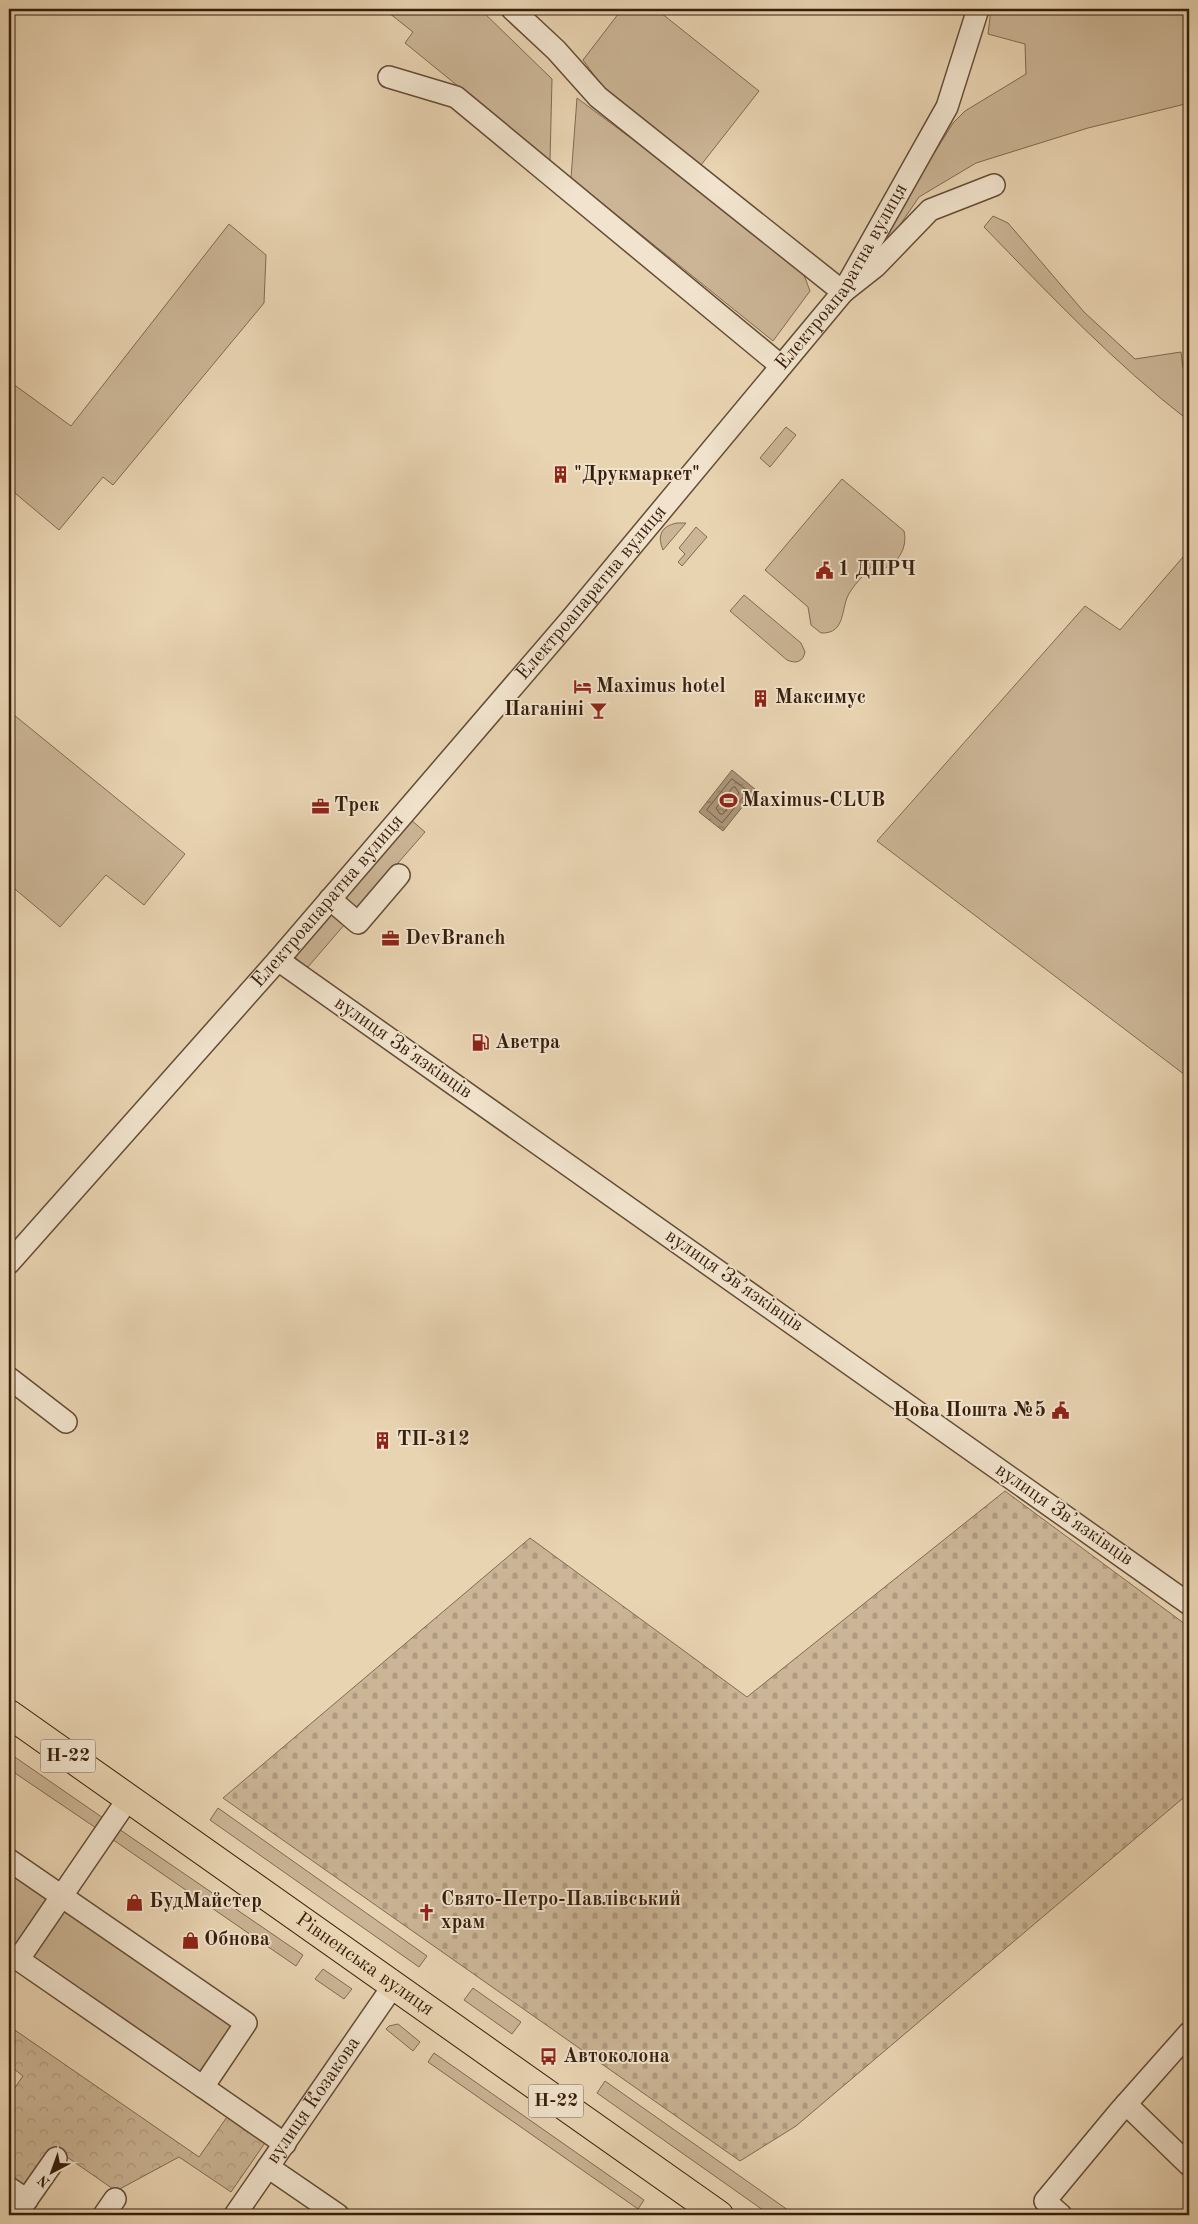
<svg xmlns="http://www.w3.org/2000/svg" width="1198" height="2224" font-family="'Old Standard TT',serif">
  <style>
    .grass { fill: #cbb596; stroke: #816a51 }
    .forest { fill: url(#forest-crowns); stroke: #816a51 }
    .cemetery { fill: url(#cemetery-stones); stroke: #816a51 }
    .water { fill: url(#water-ripples); stroke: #7d664e }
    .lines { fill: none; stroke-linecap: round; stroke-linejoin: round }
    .shore { stroke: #725a43; stroke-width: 1 }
    .minor-casing { stroke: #644c36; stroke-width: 24 }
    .major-casing { stroke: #371e0c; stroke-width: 30 }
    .minor { stroke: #f1e3cd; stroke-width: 21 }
    .major { stroke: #e9d4b2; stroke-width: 28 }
    .labels { text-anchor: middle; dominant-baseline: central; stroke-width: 4; stroke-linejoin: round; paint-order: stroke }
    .shield { fill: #f1e3cd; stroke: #6f5946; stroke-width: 1 }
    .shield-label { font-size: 19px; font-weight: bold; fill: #371e0c }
    .street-label { font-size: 20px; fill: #371e0c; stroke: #f1e3cd }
    .poi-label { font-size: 20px; font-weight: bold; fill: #371e0c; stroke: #f1e3cd; text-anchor: start }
  </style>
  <defs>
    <pattern id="forest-crowns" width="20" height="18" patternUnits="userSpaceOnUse" patternTransform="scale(1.25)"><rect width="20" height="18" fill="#cbb596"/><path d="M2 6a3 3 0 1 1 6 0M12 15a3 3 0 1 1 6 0" fill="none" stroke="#af9b80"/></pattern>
    <pattern id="cemetery-stones" width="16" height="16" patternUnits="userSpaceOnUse" patternTransform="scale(1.25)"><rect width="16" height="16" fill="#cbb596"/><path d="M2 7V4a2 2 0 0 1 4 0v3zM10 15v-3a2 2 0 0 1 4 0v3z" fill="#af9b80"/></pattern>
    <pattern id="water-ripples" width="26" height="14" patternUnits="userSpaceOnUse" patternTransform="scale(1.25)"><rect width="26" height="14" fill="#ac967a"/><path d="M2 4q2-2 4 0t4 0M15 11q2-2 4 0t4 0" fill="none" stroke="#8d7a62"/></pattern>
  </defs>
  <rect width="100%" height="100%" fill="#e9d4b2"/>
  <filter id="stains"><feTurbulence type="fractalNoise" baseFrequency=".004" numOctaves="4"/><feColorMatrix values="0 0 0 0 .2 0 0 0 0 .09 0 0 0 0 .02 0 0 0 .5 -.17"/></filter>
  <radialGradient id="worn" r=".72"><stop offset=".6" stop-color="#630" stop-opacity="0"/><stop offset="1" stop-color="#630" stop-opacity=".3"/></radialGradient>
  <g class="grass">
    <path d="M384 9H480L552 79 550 161 405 43 413 32Z"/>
    <path d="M622 9H656L759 91 701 165 605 90 583 60Z"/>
    <path d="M991 9H1189V103L1088 128 976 163 919 197 887 244 880 240 953 123 965 111 1026 74 1025 44 988 34Z"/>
    <path d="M577 98 800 264 810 291 773 341 571 178Z"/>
    <path d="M993 216 1008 223 1084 312 1135 359 1181 352 1183 368 1189 367V421C1114 363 1050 295 984 227Z"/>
    <path d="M229 224 266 255 264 303 113 485 103 477 59 530 9 488V381L71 426Z"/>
    <path d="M786 427 796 435 770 467 760 458Z"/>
    <path d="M842 479 904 531C908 549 897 565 880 570L873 565C865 574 856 582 850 592 840 607 847 634 821 633L811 625 808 607 765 570Z"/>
    <path d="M677 523H686L663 550C657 536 661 526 677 523Z"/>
    <path d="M696 527 707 537 682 566 678 562 685 554 679 548Z"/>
    <path d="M1189 550V1078L877 841 1085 606 1120 630Z"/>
    <path d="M744 595 801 643 805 652C803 662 796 664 787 660L730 611Z"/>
    <path d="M14 715 185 854 144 905 106 875 60 927 9 884V719Z"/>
    <path d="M410 819 425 832 358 909 344 896Z"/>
    <path d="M331 911 345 924 307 968 293 955Z"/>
    <path d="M9 1753 106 1820 99 1830 9 1769Z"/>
    <path d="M218 1808 427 1956 419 1967 210 1820Z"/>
    <path d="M116 1827 303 1955 296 1966 109 1837Z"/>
    <path d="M9 1868 52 1898 16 1950 9 1945Z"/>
    <path d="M63 1906 237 2025 201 2077 27 1958Z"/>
    <path d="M323 1969 352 1989 344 1999 315 1979Z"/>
    <path d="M473 1988 521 2022 512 2034 464 2000Z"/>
    <path d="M398 2024 420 2042 413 2051 386 2029 389 2026Z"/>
    <path d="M434 2053 644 2200 638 2209 428 2062Z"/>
    <path d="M605 2081 795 2215H770L597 2093Z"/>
  </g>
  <path class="forest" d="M9 2026 199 2157 229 2114 267 2140 231 2192 179 2157 116 2191 54 2148 23 2191 9 2181V2096L23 2076 9 2065Z"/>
  <path class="cemetery" d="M1005 1491 1189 1627V1793L796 2126 740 2161 223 1798 530 1538 747 1697Z"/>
  <path class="water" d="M732 770 756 790 723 831 699 812Z"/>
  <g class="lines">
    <g class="shore">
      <path d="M732 779 748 791 722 823 707 810Z"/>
      <path d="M735 787 739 793 723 814H720L716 808 732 788Z"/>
    </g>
    <defs>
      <g id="minor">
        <path d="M512 9 556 50 598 97 843 292 876 266 930 210 994 185"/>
        <path d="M389 77 456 97 780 365"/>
        <path d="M330 899 358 923 399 875"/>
        <path d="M278 960 1189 1604"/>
        <path id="s1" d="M9 1263 278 960 571 619 843 292 947 107 978 9"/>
        <path d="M9 1378 66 1422"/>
        <path d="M9 1860 246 2023 203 2087 9 1953"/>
        <path d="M18 1960 128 1799"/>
        <path d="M203 2087 285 2144"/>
        <path d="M1126 2104 1189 2165"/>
        <path d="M268 2167 338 2215"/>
        <path d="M9 2188 27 2200"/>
        <path d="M16 2215 56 2158"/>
        <path d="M104 2215 115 2199"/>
        <path id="s2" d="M235 2215 393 1986"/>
        <path d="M1061 2215 1045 2201 1119 2112 1189 2033"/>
      </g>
      <g id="major">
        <path id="s3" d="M9 1714 719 2215"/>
      </g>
    </defs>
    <use href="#minor" class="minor-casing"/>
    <use href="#major" class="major-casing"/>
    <use href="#minor" class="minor"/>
    <use href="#major" class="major"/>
  </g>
  <defs>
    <symbol id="building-bare" viewBox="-9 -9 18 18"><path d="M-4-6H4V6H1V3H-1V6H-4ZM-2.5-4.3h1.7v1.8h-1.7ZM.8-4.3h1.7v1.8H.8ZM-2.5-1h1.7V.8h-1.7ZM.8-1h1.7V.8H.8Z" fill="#8f2418" stroke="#f1e3cd" stroke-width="2.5" paint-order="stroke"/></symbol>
    <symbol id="civic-bare" viewBox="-9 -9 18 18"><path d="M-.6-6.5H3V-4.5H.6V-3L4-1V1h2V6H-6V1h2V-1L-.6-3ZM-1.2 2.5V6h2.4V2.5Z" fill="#8f2418" stroke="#f1e3cd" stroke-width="2.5" paint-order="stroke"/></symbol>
    <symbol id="hotel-bare" viewBox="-9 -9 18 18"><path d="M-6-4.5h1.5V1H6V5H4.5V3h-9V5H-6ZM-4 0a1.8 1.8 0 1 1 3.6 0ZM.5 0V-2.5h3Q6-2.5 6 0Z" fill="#8f2418" stroke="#f1e3cd" stroke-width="2.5" paint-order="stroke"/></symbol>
    <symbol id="bar-bare" viewBox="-9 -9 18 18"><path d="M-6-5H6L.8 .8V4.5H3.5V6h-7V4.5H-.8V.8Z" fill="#8f2418" stroke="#f1e3cd" stroke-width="2.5" paint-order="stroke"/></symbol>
    <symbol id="stadium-bare" viewBox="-9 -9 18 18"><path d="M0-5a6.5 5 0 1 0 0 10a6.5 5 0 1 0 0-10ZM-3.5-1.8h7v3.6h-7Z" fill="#8f2418" stroke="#f1e3cd" stroke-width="2.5" paint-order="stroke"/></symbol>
    <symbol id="office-bare" viewBox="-9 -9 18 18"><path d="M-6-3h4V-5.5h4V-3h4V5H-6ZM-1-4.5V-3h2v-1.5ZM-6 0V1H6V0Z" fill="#8f2418" stroke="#f1e3cd" stroke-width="2.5" paint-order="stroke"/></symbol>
    <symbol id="fuel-bare" viewBox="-9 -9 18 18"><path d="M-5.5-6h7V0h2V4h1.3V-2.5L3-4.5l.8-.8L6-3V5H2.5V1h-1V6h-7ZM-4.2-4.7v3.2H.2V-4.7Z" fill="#8f2418" stroke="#f1e3cd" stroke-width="2.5" paint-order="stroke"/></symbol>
    <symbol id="shop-bare" viewBox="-9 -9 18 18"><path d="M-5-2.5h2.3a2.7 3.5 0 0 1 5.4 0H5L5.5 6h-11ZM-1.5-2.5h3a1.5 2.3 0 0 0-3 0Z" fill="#8f2418" stroke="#f1e3cd" stroke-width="2.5" paint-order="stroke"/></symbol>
    <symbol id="church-bare" viewBox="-9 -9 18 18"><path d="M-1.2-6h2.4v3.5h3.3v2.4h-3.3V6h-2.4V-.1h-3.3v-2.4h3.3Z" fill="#8f2418" stroke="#f1e3cd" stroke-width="2.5" paint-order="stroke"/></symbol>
    <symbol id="bus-bare" viewBox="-9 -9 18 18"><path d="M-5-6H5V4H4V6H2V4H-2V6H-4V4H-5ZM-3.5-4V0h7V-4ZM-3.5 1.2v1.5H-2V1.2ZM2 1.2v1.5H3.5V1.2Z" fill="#8f2418" stroke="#f1e3cd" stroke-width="2.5" paint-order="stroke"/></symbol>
  </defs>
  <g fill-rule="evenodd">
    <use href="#building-bare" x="548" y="462" width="25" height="25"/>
    <use href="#civic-bare" x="812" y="558" width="25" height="25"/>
    <use href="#hotel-bare" x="570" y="674" width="25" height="25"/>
    <use href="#building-bare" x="748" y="686" width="25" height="25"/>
    <use href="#bar-bare" x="586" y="698" width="25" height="25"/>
    <use href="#stadium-bare" x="716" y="788" width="25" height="25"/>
    <use href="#office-bare" x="308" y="794" width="25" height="25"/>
    <use href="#office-bare" x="378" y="926" width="25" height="25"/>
    <use href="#fuel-bare" x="468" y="1030" width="25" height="25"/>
    <use href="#civic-bare" x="1048" y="1398" width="25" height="25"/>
    <use href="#building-bare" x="370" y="1428" width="25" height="25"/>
    <use href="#shop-bare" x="122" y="1890" width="25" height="25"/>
    <use href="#church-bare" x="414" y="1900" width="25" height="25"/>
    <use href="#shop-bare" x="178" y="1928" width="25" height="25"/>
    <use href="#bus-bare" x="536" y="2044" width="25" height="25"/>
  </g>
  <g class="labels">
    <g class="shield">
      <rect x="40.5" y="1739.5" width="55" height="33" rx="4"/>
      <rect x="528.5" y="2084.5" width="55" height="33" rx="4"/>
    </g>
    <g class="shield-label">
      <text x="68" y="1756">Н-22</text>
      <text x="556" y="2101">Н-22</text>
    </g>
    <g class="street-label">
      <text stroke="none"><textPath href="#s1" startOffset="1292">Електроапаратна вулиця</textPath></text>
      <text stroke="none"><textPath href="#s1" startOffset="888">Електроапаратна вулиця</textPath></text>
      <text stroke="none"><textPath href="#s1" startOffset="482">Електроапаратна вулиця</textPath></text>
      <text transform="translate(403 1048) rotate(35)">вулиця Звʼязківців</text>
      <text transform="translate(734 1281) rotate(35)">вулиця Звʼязківців</text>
      <text transform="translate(1064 1515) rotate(35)">вулиця Звʼязківців</text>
      <text stroke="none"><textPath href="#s3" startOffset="435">Рівненська вулиця</textPath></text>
      <text stroke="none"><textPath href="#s2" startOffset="139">вулиця Козакова</textPath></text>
    </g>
    <g class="poi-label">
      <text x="574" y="475">"Друкмаркет"</text>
      <text x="838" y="570">1 ДПРЧ</text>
      <text x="596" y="687">Maximus hotel</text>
      <text x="775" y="698">Максимус</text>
      <text x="584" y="710" text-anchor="end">Паганіні</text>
      <text x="742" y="801">Maximus-CLUB</text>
      <text x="334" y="806">Трек</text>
      <text x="405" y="939">DevBranch</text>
      <text x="495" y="1043">Аветра</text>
      <text x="1046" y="1411" text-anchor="end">Нова Пошта №5</text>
      <text x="397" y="1440">ТП-312</text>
      <text x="441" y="1900">Свято-Петро-Павлівський<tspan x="441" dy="23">храм</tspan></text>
      <text x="149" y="1902">БудМайстер</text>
      <text x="204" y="1940">Обнова</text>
      <text x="563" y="2057">Автоколона</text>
    </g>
  </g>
  <rect width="1198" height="2224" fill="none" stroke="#e9d4b2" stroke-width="30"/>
  <rect x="10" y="10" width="1178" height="2204" fill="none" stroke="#371e0c" stroke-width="2.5"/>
  <rect x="15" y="15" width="1168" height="2194" fill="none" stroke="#371e0c"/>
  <g transform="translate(52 2172) rotate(221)" stroke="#f1e3cd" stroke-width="4" paint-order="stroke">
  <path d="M0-4L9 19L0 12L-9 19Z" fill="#371e0c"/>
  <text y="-8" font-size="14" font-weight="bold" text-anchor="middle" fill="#371e0c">N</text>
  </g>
  <rect width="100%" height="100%" filter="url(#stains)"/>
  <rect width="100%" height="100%" fill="url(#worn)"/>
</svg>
